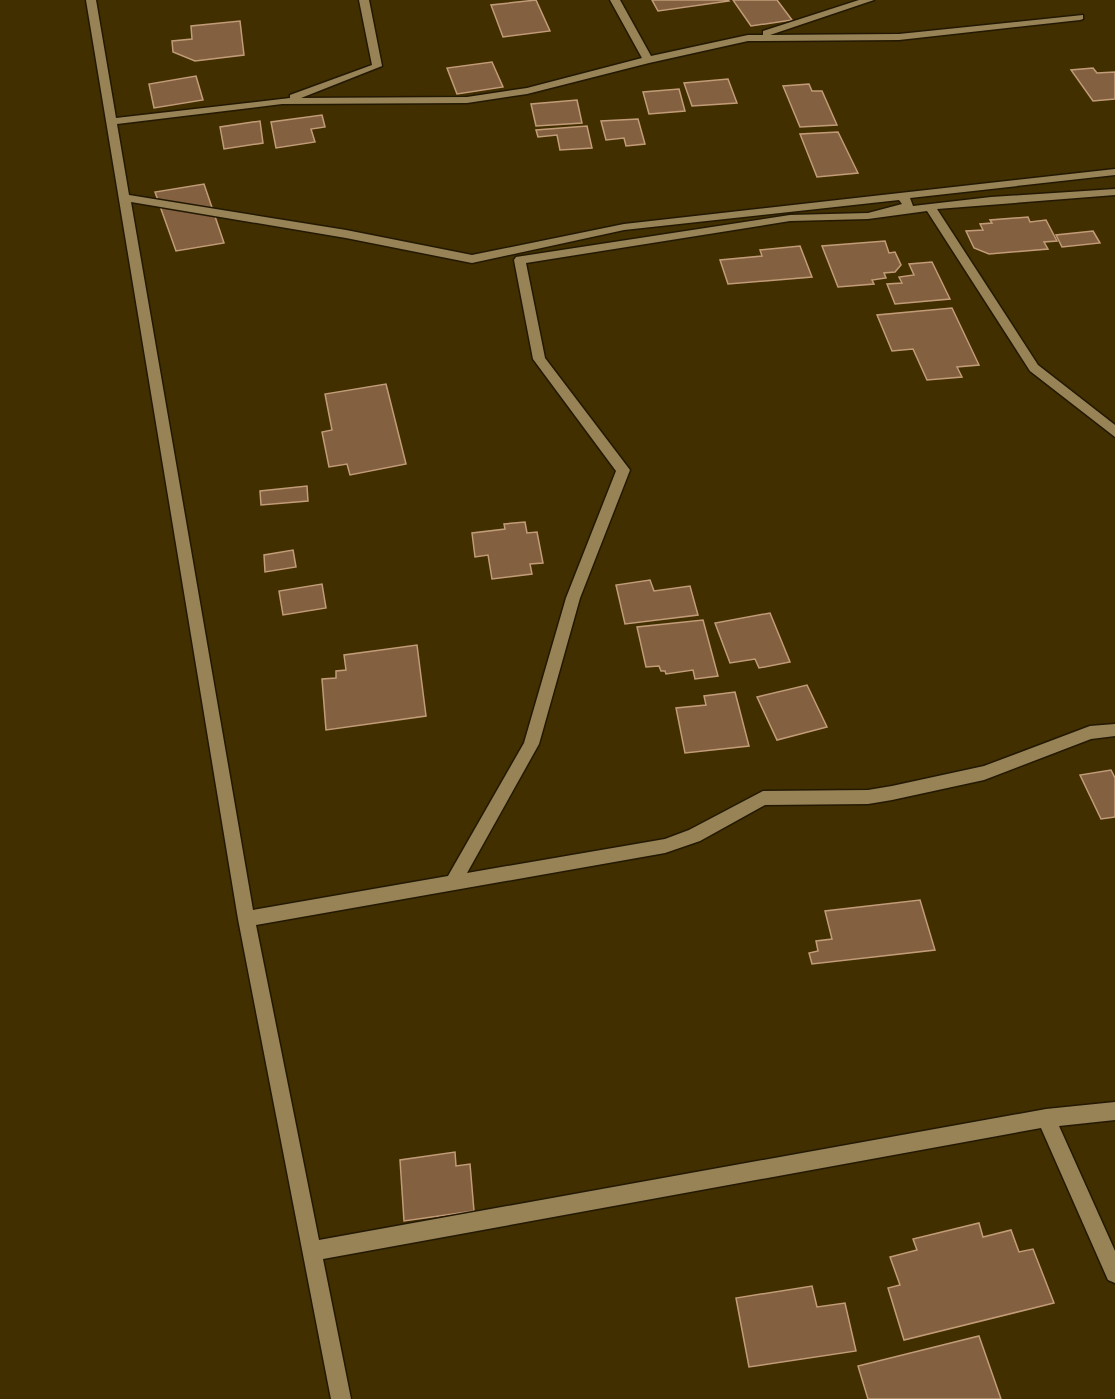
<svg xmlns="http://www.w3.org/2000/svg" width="1115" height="1399" font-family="Figtree,sans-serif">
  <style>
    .building { fill: #83603f; stroke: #c29c79; stroke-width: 1.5 }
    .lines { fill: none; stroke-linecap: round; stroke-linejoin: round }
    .street-casing { stroke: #231903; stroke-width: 3 }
    .street { fill: #988357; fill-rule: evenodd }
  </style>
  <rect width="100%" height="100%" fill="#422f00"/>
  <g class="building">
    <path d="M536 0 550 31 503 37 491 5Z"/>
    <path d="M652 0H728L729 1 658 11Z"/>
    <path d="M733 0H777L792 20 751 26Z"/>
    <path d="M240 21 244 55 195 61 173 52 172 41 192 39 191 26Z"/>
    <path d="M492 62 503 87 457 94 447 68Z"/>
    <path d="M1093 68 1097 73 1115 72V99L1093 101 1071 70Z"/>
    <path d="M196 76 203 100 154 108 149 84Z"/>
    <path d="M728 79 737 103 692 106 684 83Z"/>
    <path d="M809 84 812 91H822L837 125 800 127 783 86Z"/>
    <path d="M679 89 685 111 649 114 643 92Z"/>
    <path d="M577 100 582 123 536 126 531 104Z"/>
    <path d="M322 115 325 127 311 129 315 142 276 148 271 122Z"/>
    <path d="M638 119 645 144 626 146 624 138 606 140 601 121Z"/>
    <path d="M260 121 263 143 224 149 220 127Z"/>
    <path d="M587 126 592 148 560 150 557 135 538 137 536 130Z"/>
    <path d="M838 132 858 173 817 177 800 134Z"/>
    <path d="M204 184 224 243 176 251 155 192Z"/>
    <path d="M1028 217 1030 222 1046 220 1057 241 1044 242 1048 249 989 254 974 248 966 231 983 230 980 224 992 223 990 220Z"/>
    <path d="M1093 231 1100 243 1062 247 1056 235Z"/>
    <path d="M885 241 889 253 895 252 901 265 895 272 884 273 886 278 872 280 874 284 838 287 822 246Z"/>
    <path d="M800 246 812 277 728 284 720 260 762 256 760 250Z"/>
    <path d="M932 262 950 299 895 304 887 284 902 283 899 277 914 275 909 264Z"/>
    <path d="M952 308 979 365 957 367 962 377 927 380 913 349 892 351 877 315Z"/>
    <path d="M386 384 406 464 350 475 347 464 329 467 322 432 332 430 325 394Z"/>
    <path d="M307 486 308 501 261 505 260 491Z"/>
    <path d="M525 522 527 533 537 532 543 563 530 564 532 574 492 579 488 555 475 557 472 533 505 529 504 524Z"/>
    <path d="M293 550 296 567 265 572 264 555Z"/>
    <path d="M650 580 654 591 690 586 698 615 625 624 616 585Z"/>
    <path d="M322 584 326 608 283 615 279 591Z"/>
    <path d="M770 613 790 662 759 668 755 659 730 663 715 623Z"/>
    <path d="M703 620 718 676 695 679 693 670 666 674 665 671H661L659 666 646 667 637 627Z"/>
    <path d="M417 645 426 716 326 730 322 679 336 678V671L346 670 344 655Z"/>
    <path d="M807 685 827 727 777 740 757 697Z"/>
    <path d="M735 692 749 746 685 753 676 708 706 705 704 696Z"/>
    <path d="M1111 770 1115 778V817L1101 819 1080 775Z"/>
    <path d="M920 900 935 950 812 964 809 953 818 951 816 941 832 939 825 911Z"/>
    <path d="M455 1152 456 1166 470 1164 474 1211 404 1221 400 1160Z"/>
    <path d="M979 1223 983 1237 1011 1230 1019 1252 1033 1249 1054 1303 904 1340 888 1288 900 1285 890 1257 917 1250 913 1239Z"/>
    <path d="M812 1286 817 1307 845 1303 856 1351 749 1367 736 1298Z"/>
    <path d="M979 1336 1001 1399H868L858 1366Z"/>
  </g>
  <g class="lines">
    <defs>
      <path id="street" d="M86 0H96L116 118 290 98V95L372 65 359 0H369L382 66 301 98 467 97 527 88 642 58 610 0H620L651 56 748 35H763V31L859 0H874L770 35 899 34 1083 15V19L1080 20 899 40 748 41 649 63 527 94 467 103 282 104 117 124 129 195 346 230 472 255 624 224 1115 169V175L910 198 913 206 991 197 1115 189V195L937 209 1038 365 1115 425V437L1030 371 927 211 868 219 790 221 526 263 545 358 630 470 580 598 539 744 467 873 665 839 689 830 763 791 868 790 892 786 984 766 1090 726 1115 724V736L1091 739 984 780 892 800 868 804 765 805 700 841 665 853 256 925 319 1240 1046 1109 1115 1102V1120L1059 1126 1115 1251V1283L1108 1280 1041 1128 323 1259 351 1399H331L238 919ZM899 200 902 204 868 213 790 215 516 257 514 260 533 359 616 471 566 598 524 743 448 876 253 910 131 202 346 238 472 263 624 230Z"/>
    </defs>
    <use href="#street" class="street-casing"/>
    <use href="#street" class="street"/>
  </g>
</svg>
